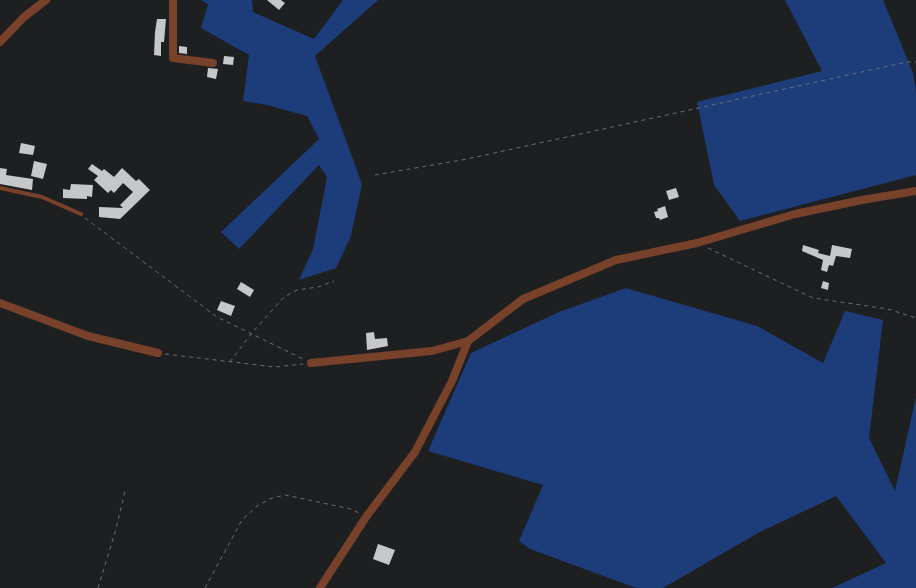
<svg xmlns="http://www.w3.org/2000/svg" width="916" height="588" font-family="Poppins,sans-serif">
  <style>
    .green { fill: #1c3c7a }
    .building { fill: #c5c7ca }
    .lines { fill: none; stroke-linecap: round; stroke-linejoin: round }
    .path { stroke: #6e6f71; stroke-width: 1; stroke-dasharray: 4 4; stroke-linecap: butt }
    .service { stroke: #77412a; stroke-width: 4 }
    .minor { stroke: #77412a; stroke-width: 8 }
  </style>
  <rect width="100%" height="100%" fill="#1e1f21"/>
  <g class="green">
    <path d="M201 0H252L253 12 314 39 343 0H378L315 56 362 184 351 236 336 268 299 280 313 249 327 177 319 165 239 249 221 232 319 139 307 116 267 105 243 101 249 55 201 28 208 4Z"/>
    <path d="M785 0H883L913 73 916 92V175L740 221 714 185 697 102 822 71Z"/>
    <path d="M626 288 757 326 823 363 845 311 883 320 869 438 895 491 916 397V588H832L886 563 836 496 758 533 663 588H636L530 549 519 541 543 485 428 451 471 353 559 312Z"/>
  </g>
  <g class="building">
    <path d="M267 0H281L285 3 279 10Z"/>
    <path d="M157 19H166L164 42H161V56L154 55 155 32Z"/>
    <path d="M179 46 187 47V54L179 53Z"/>
    <path d="M224 56 234 57 233 65 223 64Z"/>
    <path d="M208 68 218 69 216 79 207 77Z"/>
    <path d="M21 143 35 146 33 155 19 153Z"/>
    <path d="M34 161 47 164 43 179 31 176Z"/>
    <path d="M92 164 102 171 104 169 114 177 122 168 136 181 139 179 150 190 120 219 99 217V207L123 208 120 205 133 192 123 183 114 193 111 190 108 193 94 180 98 176 88 169Z"/>
    <path d="M0 168 7 169 6 175 33 179 32 190 0 184Z"/>
    <path d="M71 184 93 185 92 197 87 196V199L63 198V189L70 190Z"/>
    <path d="M676 188 679 197 669 200 666 191Z"/>
    <path d="M665 206 668 217 660 220 659 218H656L654 212 658 211 657 209Z"/>
    <path d="M803 245 819 250 818 253 830 256 832 245 852 249 850 258 836 256 833 266 829 265 827 272 821 270 823 260 802 251Z"/>
    <path d="M823 281 829 283 828 290 821 288Z"/>
    <path d="M241 282 254 290 250 297 237 289Z"/>
    <path d="M221 301 235 306 231 316 217 310Z"/>
    <path d="M374 332 375 339 387 338 388 346 367 350 366 333Z"/>
    <path d="M378 544 395 550 389 565 373 559Z"/>
  </g>
  <g class="lines">
    <g class="path">
      <path d="M375 175 467 159 907 62H916"/>
      <path d="M85 218 217 317 303 359"/>
      <path d="M708 248 813 298 888 309 916 318"/>
      <path d="M165 354 275 367 303 364"/>
      <path d="M230 362 251 334 284 297 297 290 318 287 334 281"/>
      <path d="M98 588 116 529 125 491"/>
      <path d="M205 588 242 520 257 506 272 498 285 495 351 509 359 513"/>
    </g>
    <path class="service" d="M0 188 42 197 81 214"/>
    <g class="minor">
      <path d="M173 0V58L213 63"/>
      <path d="M0 42 24 17 46 0"/>
      <path d="M0 303 88 336 158 353"/>
      <path d="M311 363 432 351 468 341 523 299 616 260 697 243 795 214 862 200 916 191"/>
      <path d="M320 588 366 517 415 452 452 381 468 341"/>
    </g>
  </g>
</svg>
